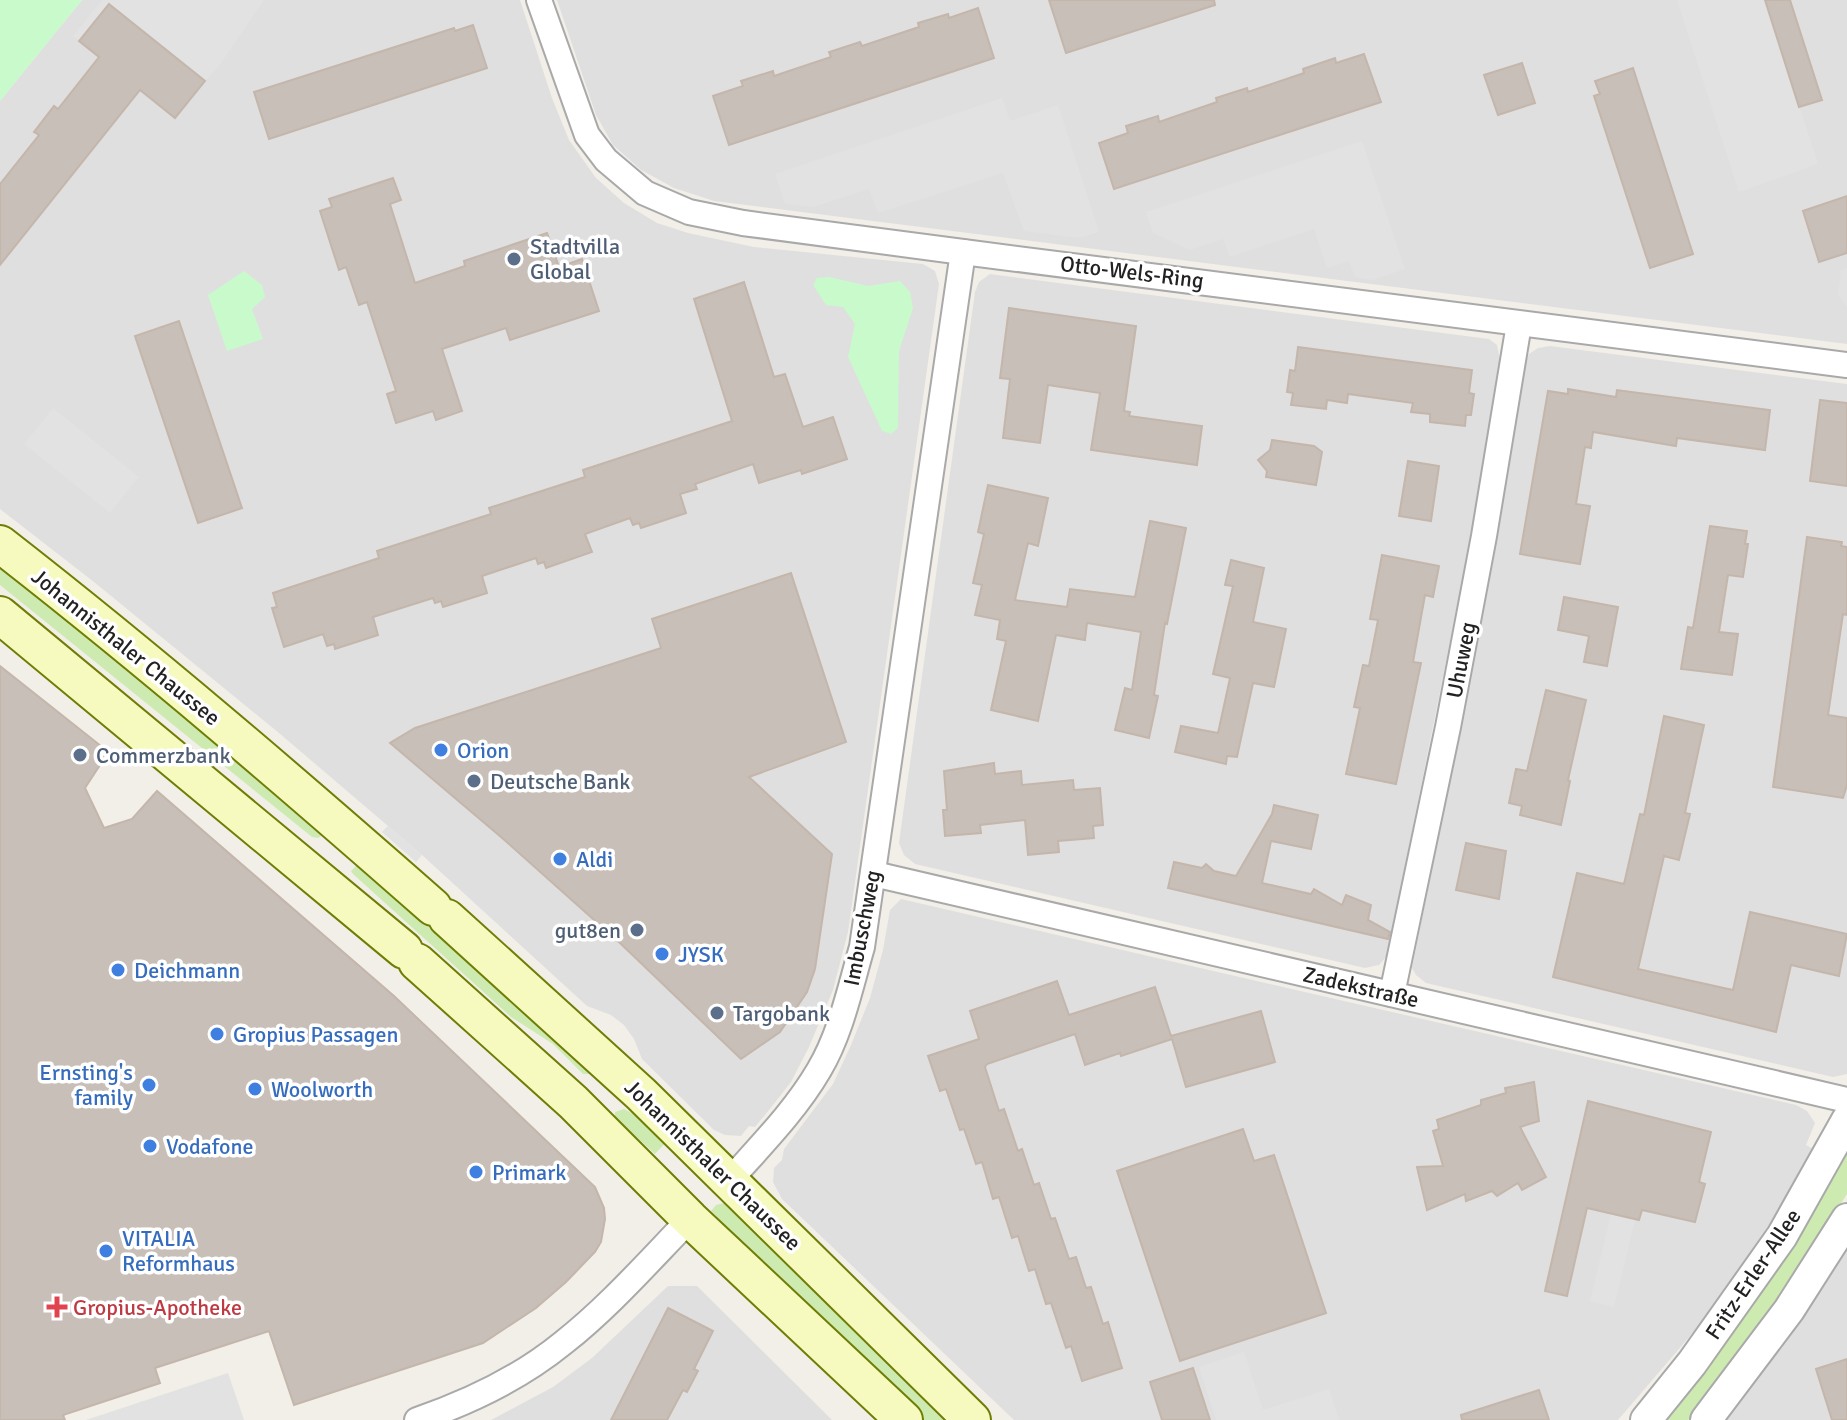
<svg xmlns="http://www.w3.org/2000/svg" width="1847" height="1420" font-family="Signika,sans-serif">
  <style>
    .residential { fill: #e0dfdf }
    .grass { fill: #cdebb0 }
    .park { fill: #c8facc }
    .parking { fill: #e2e2e2 }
    .building { fill: #c7bfb8; stroke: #c4b6ab; stroke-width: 2 }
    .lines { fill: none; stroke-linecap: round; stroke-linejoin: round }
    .minor-casing { stroke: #a9a9a9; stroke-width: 28 }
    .tertiary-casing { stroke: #a9a9a9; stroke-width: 34 }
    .secondary-casing { stroke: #707d05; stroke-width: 40 }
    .minor { stroke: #fff; stroke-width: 24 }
    .tertiary { stroke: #fff; stroke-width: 30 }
    .secondary { stroke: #f7fabf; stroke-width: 36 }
    .service-dot { fill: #5c6f8a; stroke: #fff; stroke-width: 3 }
    .shop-dot { fill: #3f7fe0; stroke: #fff; stroke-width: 3 }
    .health-dot { fill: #e0444e; stroke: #fff; stroke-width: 3 }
    .labels { text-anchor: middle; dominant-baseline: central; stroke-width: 7; stroke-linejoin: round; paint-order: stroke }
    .service-label { font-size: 22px; fill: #4e5e75; stroke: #fff; text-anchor: start }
    .street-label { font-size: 22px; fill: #222; stroke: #fff }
    .shop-label { font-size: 22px; fill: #366cbe; stroke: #fff; text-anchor: start }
    .health-label { font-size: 22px; fill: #be3a42; stroke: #fff; text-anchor: start }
  </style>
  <rect width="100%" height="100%" fill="#f2efe9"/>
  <g class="residential">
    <path d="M82 0H520L552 98 569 140 596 178 624 203 657 223 688 233 754 247 923 264 935 271 939 284 848 932 833 990 809 1047 791 1082 769 1110 755 1127 749 1126 741 1136 725 1135 714 1130 642 1059 634 1039 624 1025 611 1015 587 1006 422 855 279 733 94 582 0 509V101Z"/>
    <path d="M557 0H1847V344L714 201 674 188 641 170 613 145 596 115Z"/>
    <path d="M990 274 1489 339 1497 345 1501 365 1472 532 1387 956 1379 965 1365 968 915 864 904 855 899 843 975 292 979 282Z"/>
    <path d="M1550 346 1847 384V1074L1833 1077 1426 983 1416 975 1412 968 1474 660 1526 362 1529 354 1538 348Z"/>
    <path d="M901 899 1796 1105 1807 1111 1815 1123 1806 1145 1815 1150 1778 1218 1738 1280 1618 1420H1014L782 1199 773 1182 774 1168 782 1160 784 1149 833 1084 851 1045 870 998 883 950 890 910Z"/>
    <path d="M1847 1247V1420H1726L1805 1313Z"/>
    <path d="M668 1286H697L832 1420H491L553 1387 592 1358Z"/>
  </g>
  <g class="grass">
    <path d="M0 559 326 833 318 838 312 837 0 585Z"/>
    <path d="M357 865 362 867 519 1009 593 1071 591 1074H583L553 1044 511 1017 353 874 351 871Z"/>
    <path d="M624 1109 651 1123 668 1140 655 1154 615 1117V1112Z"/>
    <path d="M1845 1154H1847V1194L1803 1263 1743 1350 1688 1420H1663Z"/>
    <path d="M724 1203 733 1205 953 1420H923L711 1211 716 1205Z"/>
  </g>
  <g class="park">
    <path d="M0 0H82L0 101Z"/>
    <path d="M244 271 262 285 265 297 252 309 263 339 227 351 208 295Z"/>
    <path d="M829 277 868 286 900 281 910 292 913 308 899 351 898 428 891 434 882 431 848 357 855 324 843 307 826 305 813 285 817 278Z"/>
  </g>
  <g class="parking">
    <path d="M102 0H264L221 63 175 117 73 36Z"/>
    <path d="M1677 0H1765L1818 164 1739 192Z"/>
    <path d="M1002 98 1010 121 1058 105 1099 232 1079 238 1024 231 1003 173 878 213 869 189 813 207 785 204 775 174Z"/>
    <path d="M1362 141 1405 269 1373 280 1355 277 1349 261 1327 268 1314 229 1230 257 1223 239 1190 250 1153 233 1146 212Z"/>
    <path d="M1847 268V307L1838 295 1841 270Z"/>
    <path d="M53 408 139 477 110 513 24 444Z"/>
    <path d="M388 826 422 855 416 862 382 832Z"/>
    <path d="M1611 1214 1635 1220 1614 1307 1590 1301Z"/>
    <path d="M1244 1352 1263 1410 1329 1389 1339 1420H1216L1199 1367Z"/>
    <path d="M228 1373 244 1420H86Z"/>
  </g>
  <g class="building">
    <path d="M1049 0H1214L1215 5 1066 53Z"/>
    <path d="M1765 0H1790L1822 100 1799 107Z"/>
    <path d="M109 4 205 81 175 118 140 90 0 265V184L39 135 34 132 54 106 58 109 99 57 79 41Z"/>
    <path d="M978 8 994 58 729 145 713 96 743 86 741 81 773 71 774 76 831 57 829 52 860 42 862 46 919 27 918 23 948 14 949 18Z"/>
    <path d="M473 25 487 68 269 139 254 92 454 28 455 31Z"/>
    <path d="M1364 54 1381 102 1114 189 1099 143 1128 133 1126 126 1158 116 1159 122 1217 102 1216 98 1247 88 1248 92 1304 73 1303 69 1335 58 1336 63Z"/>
    <path d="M1522 63 1535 103 1498 115 1484 75Z"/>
    <path d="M1633 68 1693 254 1650 268 1594 96 1600 94 1595 81Z"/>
    <path d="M393 178 401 200 390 204 415 283 465 266 464 261 547 233 559 267 582 259 599 311 510 340 506 328 442 349 462 411 436 420 433 411 396 423 387 394 396 391 367 302 359 305 346 267 339 270 320 211 332 207 329 199Z"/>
    <path d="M1847 196V253L1819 262 1803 211Z"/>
    <path d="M744 282 774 377 785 374 803 427 833 417 847 459 802 474 801 470 759 483 753 464 695 484 697 489 680 494 686 513 641 528 639 523 633 525 630 518 585 534 592 552 546 568 544 562 538 564 536 558 482 576 487 593 443 607 441 601 435 603 433 598 373 617 378 635 335 649 334 644 327 646 323 634 284 647 272 608 277 607 273 593 379 558 377 551 491 514 489 508 585 477 583 470 732 421 694 299Z"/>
    <path d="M1009 308 1136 326 1124 411 1130 412 1129 416 1202 426 1197 465 1091 450 1100 393 1048 385 1040 443 1003 438 1010 379 1000 378Z"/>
    <path d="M179 321 242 508 198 523 135 336Z"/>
    <path d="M1298 347 1472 370 1469 393 1474 394 1471 415H1466L1465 426 1430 422V414L1411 412 1413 403 1348 394 1347 403 1327 400 1326 409 1291 405 1293 393 1287 392 1290 370 1295 371Z"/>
    <path d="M1568 389 1616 397 1617 390 1770 410 1765 450 1677 438 1676 446 1593 432 1591 448 1585 447 1576 504 1590 506 1580 564 1520 554 1548 391 1568 394Z"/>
    <path d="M1820 400 1847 403V486L1810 481Z"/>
    <path d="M1272 440 1314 446 1322 452 1316 485 1266 477 1267 471 1258 460 1270 450Z"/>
    <path d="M1408 461 1439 466 1431 521 1399 516Z"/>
    <path d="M988 485 1048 498 1038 546 1028 543 1015 600 1067 607 1070 589 1135 597 1150 521 1186 528 1167 624 1165 623 1154 695 1158 696 1149 738 1115 730 1125 688 1132 690 1141 632 1087 623 1085 640 1056 635 1038 721 991 710 1006 641 997 639 1000 620 975 615 982 585 973 583 984 534 978 532Z"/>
    <path d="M1710 526 1747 531 1745 544H1748L1743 577 1728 575 1719 632 1738 634 1732 675 1681 669 1688 627 1693 628Z"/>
    <path d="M1807 537 1842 542 1841 546 1847 547V615L1843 614 1828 715 1847 718V785L1843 798 1773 787Z"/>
    <path d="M1382 555 1439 566 1433 597 1425 595 1413 662 1421 663 1396 784 1346 774 1360 708 1354 707 1363 665 1369 666 1378 620 1370 619Z"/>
    <path d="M1231 560 1264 568 1253 622 1286 629 1274 687 1253 683 1237 757 1227 756 1226 764 1175 752 1181 726 1218 733 1230 678 1213 674 1233 586 1225 585Z"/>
    <path d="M791 573 846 742 749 777 832 854 815 969 807 992 780 1032 741 1059 621 944 501 837 390 743 415 728 661 648 652 619Z"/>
    <path d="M1564 597 1618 607 1607 666 1584 662 1589 636 1558 630Z"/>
    <path d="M0 666 106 750 100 765 85 788 104 828 132 819 157 791 394 996 595 1187 604 1208 605 1219 601 1242 595 1252 566 1282 536 1308 483 1343 294 1405 269 1331 155 1368 160 1383 63 1415 65 1420H0Z"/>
    <path d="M1546 690 1586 700 1568 780 1570 781 1561 825 1520 815 1522 806 1509 803 1516 769 1527 771Z"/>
    <path d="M1664 716 1704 725 1685 813 1690 814 1679 860 1664 856 1638 969 1733 990 1750 912 1847 934 1839 976 1791 965 1776 1032 1553 977 1577 873 1624 884 1640 814 1644 815Z"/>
    <path d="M994 763 995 774 1021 771 1022 785 1073 780 1074 790 1100 788 1103 825 1093 826 1094 838 1058 841 1059 852 1028 855 1025 820 980 825 981 833 945 836 943 810H947L944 771Z"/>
    <path d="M1274 805 1318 815 1311 849 1271 841 1262 883 1311 894 1314 889 1342 905 1346 895 1371 905 1368 920 1390 932 1388 939 1168 888 1174 862 1202 868 1206 864 1214 871 1236 876 1272 814Z"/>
    <path d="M1466 843 1506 851 1499 899 1456 890Z"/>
    <path d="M1057 981 1069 1015 1155 987 1171 1036 1261 1011 1275 1062 1186 1087 1172 1039 1121 1056 1120 1053 1085 1065 1075 1034 987 1064 985 1067 999 1111 1004 1109 1018 1151 1022 1149 1034 1185 1039 1183 1051 1219 1055 1218 1069 1259 1076 1257 1086 1288 1091 1287 1103 1324 1108 1322 1122 1368 1082 1381 1071 1346 1066 1348 1051 1303 1046 1304 1035 1269 1029 1271 1018 1236 1012 1238 999 1197 993 1199 982 1162 976 1164 964 1129 960 1130 946 1089 940 1091 928 1056 979 1039 970 1011Z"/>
    <path d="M1534 1082 1539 1121 1520 1127 1546 1177 1522 1190 1518 1183 1497 1196 1492 1191 1466 1201 1465 1194 1427 1210 1417 1167 1443 1166 1433 1131 1439 1129 1437 1120 1481 1105V1100L1506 1093 1505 1088Z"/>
    <path d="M1588 1101 1711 1132 1699 1182 1705 1184 1695 1222 1642 1210 1639 1220 1587 1208 1567 1296 1545 1291Z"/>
    <path d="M1243 1129 1254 1161 1274 1155 1326 1313 1180 1361 1117 1171Z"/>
    <path d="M668 1308 713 1331 694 1369 698 1371 687 1392 683 1390 667 1420H611Z"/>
    <path d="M1847 1359V1420H1832L1816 1369Z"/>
    <path d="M1193 1368 1210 1420H1162L1150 1382Z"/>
    <path d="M1539 1390 1549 1420H1462L1461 1415Z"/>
  </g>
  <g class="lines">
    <defs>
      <g id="minor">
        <path d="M539 0 587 135 606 160 645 193 689 212 743 223 963 252 1847 365"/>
        <path d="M874 874 1847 1100"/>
        <path d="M1392 994 1448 727 1484 536 1519 324"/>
        <path d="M730 1180C761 1145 795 1111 819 1070 841 1033 850 988 862 947L963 252"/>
        <path d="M417 1420C470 1402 520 1378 563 1343 609 1307 649 1261 690 1219"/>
      </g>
      <g id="tertiary">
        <path d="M1646 1420 1692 1363 1782 1236 1847 1120"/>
        <path d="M1706 1420 1789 1310 1847 1219"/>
      </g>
      <g id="secondary">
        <path d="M0 544C149 660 292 783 433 907"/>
        <path d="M0 615 404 950"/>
        <path d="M447 918 641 1094 972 1420"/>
        <path d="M417 962 573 1102 690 1219 904 1420"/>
      </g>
    </defs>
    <use href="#minor" class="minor-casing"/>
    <use href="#tertiary" class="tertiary-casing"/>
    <use href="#secondary" class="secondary-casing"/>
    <use href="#minor" class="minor"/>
    <use href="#tertiary" class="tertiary"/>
    <use href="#secondary" class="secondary"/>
  </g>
  <g class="service-dot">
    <circle cx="514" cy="259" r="8"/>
    <circle cx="80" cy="755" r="8"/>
    <circle cx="474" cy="781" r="8"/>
    <circle cx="637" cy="930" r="8"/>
    <circle cx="717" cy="1013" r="8"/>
  </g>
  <g class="shop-dot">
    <circle cx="441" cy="750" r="8"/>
    <circle cx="560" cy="859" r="8"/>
    <circle cx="662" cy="954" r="8"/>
    <circle cx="118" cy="970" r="8"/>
    <circle cx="217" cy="1034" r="8"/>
    <circle cx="149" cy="1085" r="8"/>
    <circle cx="255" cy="1089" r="8"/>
    <circle cx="150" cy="1146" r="8"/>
    <circle cx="476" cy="1172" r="8"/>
    <circle cx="106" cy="1251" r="8"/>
  </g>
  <path class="health-dot" d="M53 1295h8v8h8v8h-8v8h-8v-8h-8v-8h8z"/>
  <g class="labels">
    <g class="service-label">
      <text x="530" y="246">Stadtvilla<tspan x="530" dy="25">Global</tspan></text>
      <text x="96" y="755">Commerzbank</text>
      <text x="490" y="781">Deutsche Bank</text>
      <text x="621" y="930" text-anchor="end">gut8en</text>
      <text x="733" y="1013">Targobank</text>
    </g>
    <g class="street-label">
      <text transform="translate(1132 272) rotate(7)">Otto-Wels-Ring</text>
      <text transform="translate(126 647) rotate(39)">Johannisthaler Chaussee</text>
      <text transform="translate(1461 660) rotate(-79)">Uhuweg</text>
      <text transform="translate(862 928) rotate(-79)">Imbuschweg</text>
      <text transform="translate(1361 987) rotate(13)">Zadekstraße</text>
      <text transform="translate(713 1165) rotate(44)">Johannisthaler Chaussee</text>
      <text transform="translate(1753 1274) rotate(-56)">Fritz-Erler-Allee</text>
    </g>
    <g class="shop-label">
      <text x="457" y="750">Orion</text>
      <text x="576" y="859">Aldi</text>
      <text x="678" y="954">JYSK</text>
      <text x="134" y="970">Deichmann</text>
      <text x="233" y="1034">Gropius Passagen</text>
      <text x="133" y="1072" text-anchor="end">Ernsting's<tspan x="133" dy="25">family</tspan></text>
      <text x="271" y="1089">Woolworth</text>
      <text x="166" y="1146">Vodafone</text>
      <text x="492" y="1172">Primark</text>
      <text x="122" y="1238">VITALIA<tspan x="122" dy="25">Reformhaus</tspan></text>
    </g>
    <g class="health-label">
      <text x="73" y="1307">Gropius-Apotheke</text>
    </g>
  </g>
</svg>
